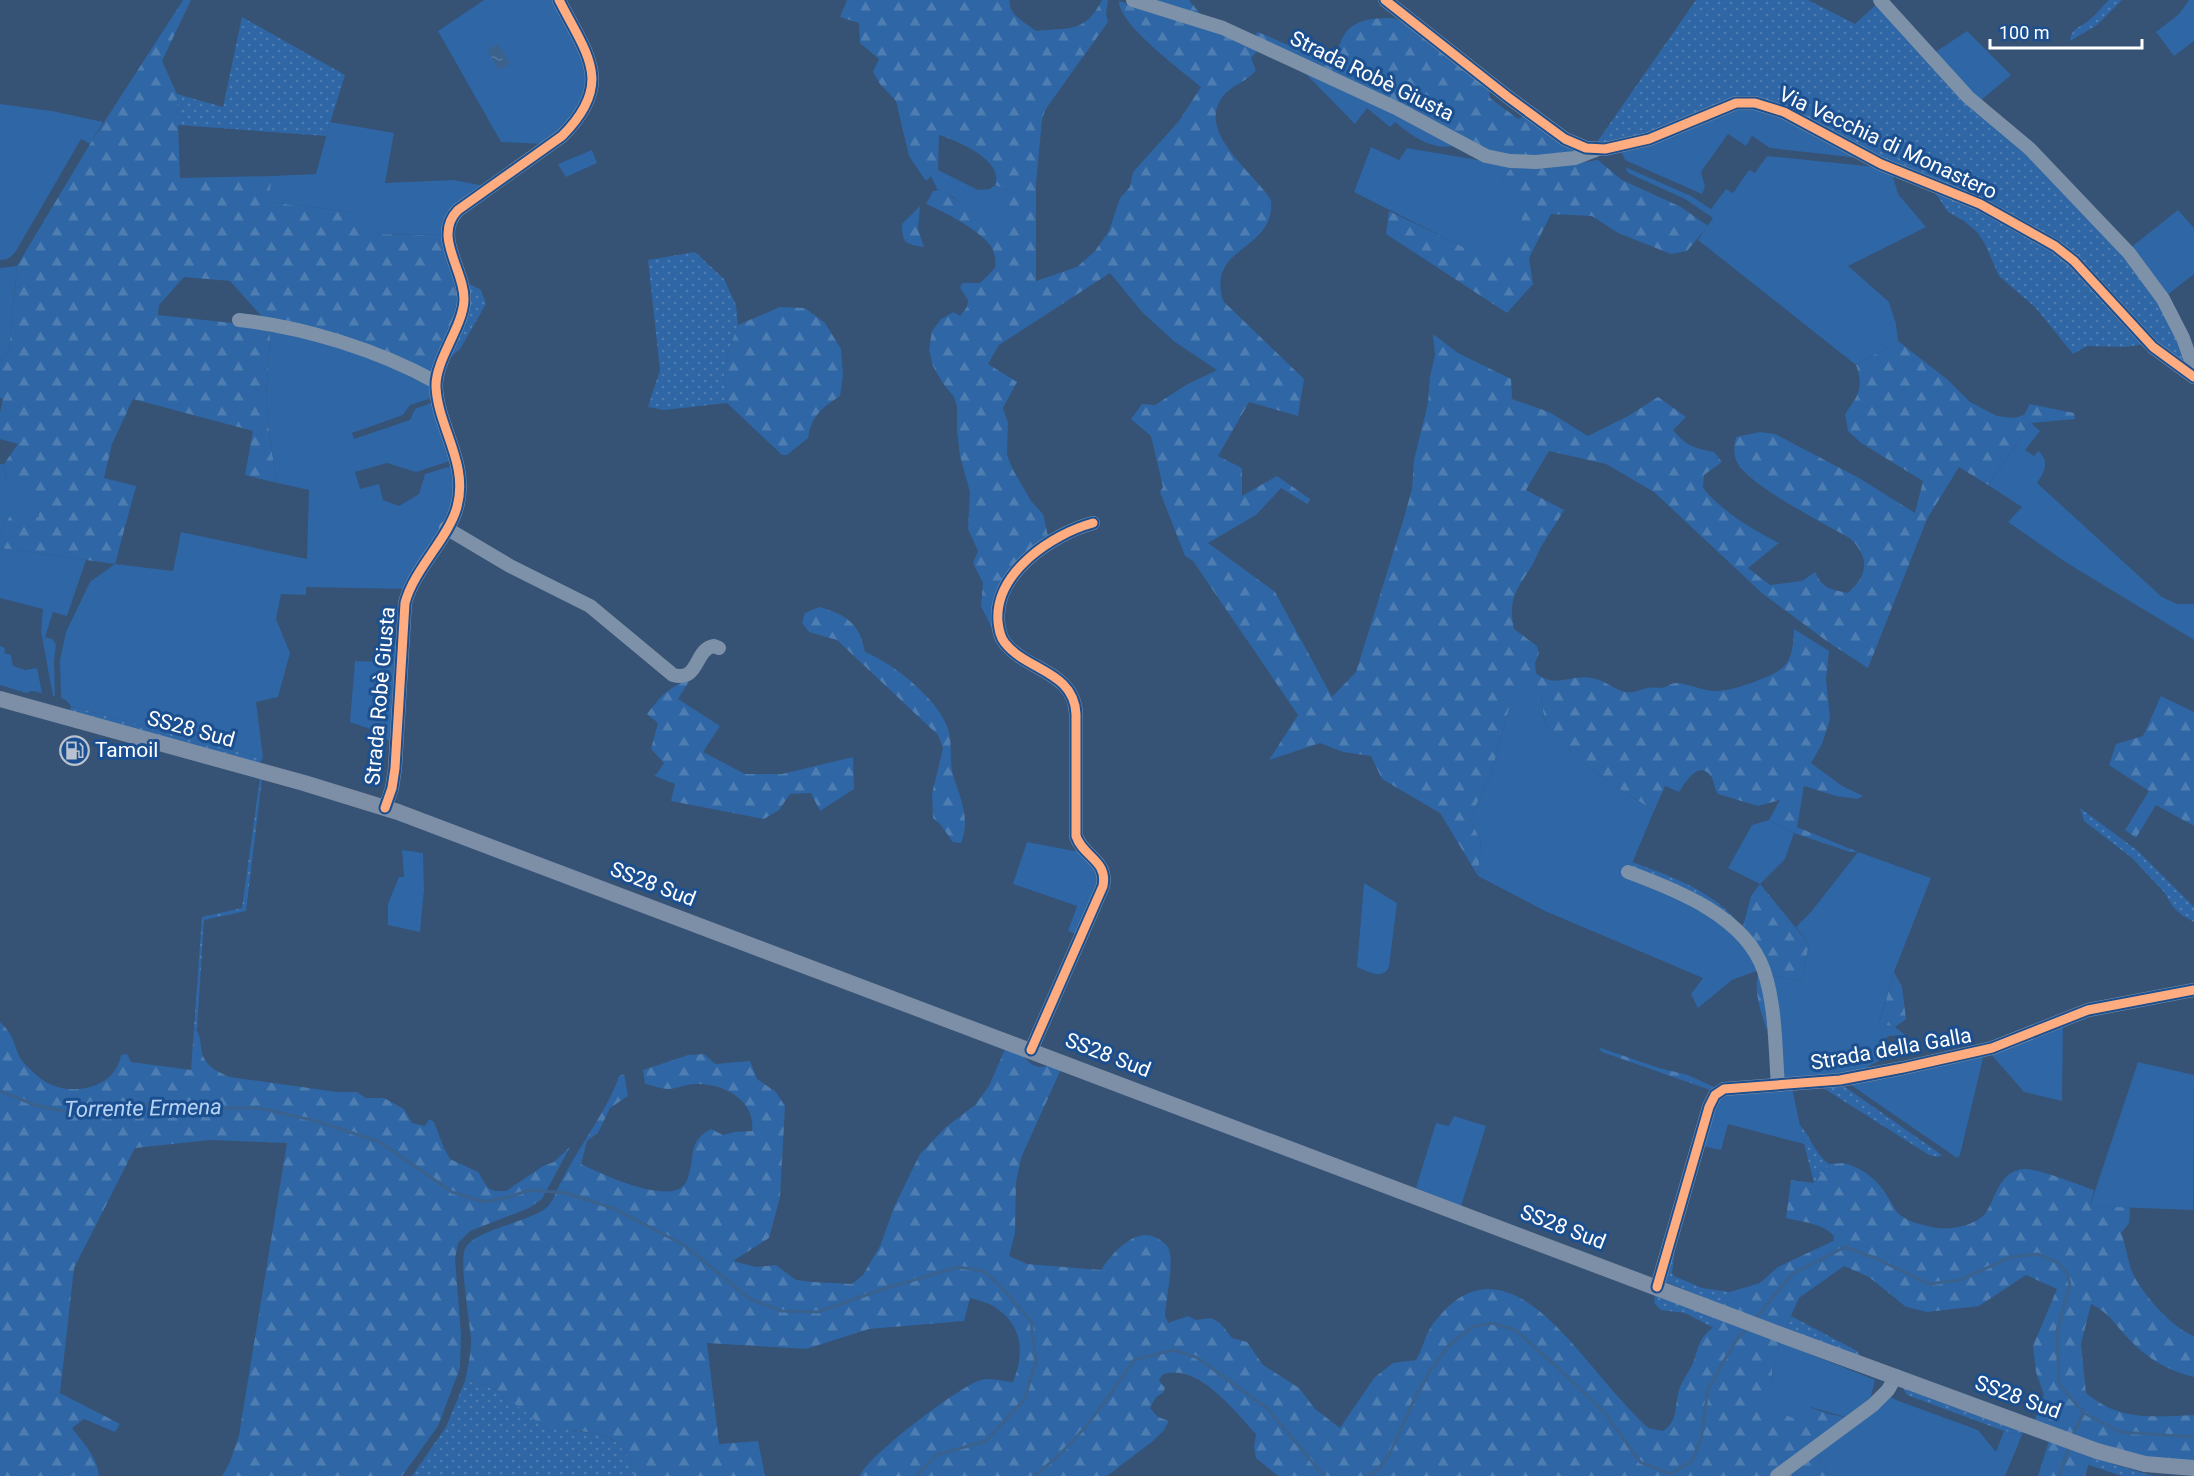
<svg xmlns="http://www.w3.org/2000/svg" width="2194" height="1476" font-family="Roboto,sans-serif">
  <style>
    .grass { fill: url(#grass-dots) }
    .forest { fill: url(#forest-firs) }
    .garden { fill: #2f66a5 }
    .water { fill: url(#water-ripples) }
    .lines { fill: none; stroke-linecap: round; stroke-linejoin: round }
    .stream { stroke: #3b618d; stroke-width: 3 }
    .minor { stroke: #7d92a8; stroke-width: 14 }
    .major { stroke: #7d8ea7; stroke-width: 16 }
    .cycleway-casing { stroke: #1b4f8f; stroke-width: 13 }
    .cycleway { stroke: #ffac80; stroke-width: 9 }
    .labels { text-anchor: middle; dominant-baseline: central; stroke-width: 6; stroke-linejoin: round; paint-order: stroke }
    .street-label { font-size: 21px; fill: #fff; stroke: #1b4f8f }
    .poi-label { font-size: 21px; fill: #fff; stroke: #1b4f8f; text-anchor: start }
    .water-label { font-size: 22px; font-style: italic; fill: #b5d3f5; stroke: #1b4f8f }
  </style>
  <defs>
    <pattern id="grass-dots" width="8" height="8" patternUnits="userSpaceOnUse" patternTransform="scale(1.5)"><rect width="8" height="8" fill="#2f66a5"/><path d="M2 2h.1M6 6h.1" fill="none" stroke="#4e7db2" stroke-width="1.8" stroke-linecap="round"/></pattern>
    <pattern id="forest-firs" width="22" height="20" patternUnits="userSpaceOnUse" patternTransform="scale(1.5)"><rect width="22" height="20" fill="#2f66a5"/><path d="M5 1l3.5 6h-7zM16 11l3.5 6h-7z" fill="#4e7db2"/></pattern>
    <pattern id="water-ripples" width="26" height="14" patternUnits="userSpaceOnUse" patternTransform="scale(1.5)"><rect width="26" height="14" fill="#3b618d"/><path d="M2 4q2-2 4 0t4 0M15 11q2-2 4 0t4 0" fill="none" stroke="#58799e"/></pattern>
  </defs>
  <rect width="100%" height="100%" fill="#365274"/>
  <g class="grass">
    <path d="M1696 0H1808L1855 24 1877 4 2107 233 2157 296 2191 371 2167 355 2074 258 1894 166 1797 115 1652 134 1595 145Z"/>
    <path d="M2109 0H2122L2097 25 2070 41C2071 28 2080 28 2088 21 2096 15 2102 6 2109 0Z"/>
    <path d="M242 17 345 75 326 136 178 125 177 94 223 107Z"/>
    <path d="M1932 188 1956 197 2061 256 2145 344 2125 347 2087 346 2073 354 2035 307 1999 276 1985 244 1977 232 1964 221 1948 212Z"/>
    <path d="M695 252 724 279 736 305 738 325 728 352 724 374 727 403 664 410 648 407 660 370 648 260Z"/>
    <path d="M464 281 481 290 486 304 460 349 447 360Z"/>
    <path d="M71 706 263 758 259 764 70 711Z"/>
    <path d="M260 778 262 779 246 911 204 920 197 1030 194 1028 202 917 242 908Z"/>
    <path d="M2080 808 2138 851 2194 907V922L2183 916 2173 907 2164 892 2132 858 2084 821Z"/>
    <path d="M1632 862C1670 876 1709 889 1736 920L1735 923 1630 868Z"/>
    <path d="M1841 1084 1942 1155 1938 1157 1929 1155 1820 1086Z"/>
    <path d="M1799 1124C1811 1137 1815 1154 1829 1164L1814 1183Z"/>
    <path d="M1676 1241 1672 1273 1674 1276 1702 1288 1730 1292 1726 1307 1666 1282 1664 1277Z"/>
    <path d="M1655 1294 1721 1320 1714 1328 1685 1313 1661 1310 1654 1303Z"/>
    <path d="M1791 1316 1857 1351 1862 1358 1785 1329Z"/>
    <path d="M465 1381 486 1385 498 1391 512 1401 574 1431 601 1434 618 1443 630 1460 634 1476H412L446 1427Z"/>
    <path d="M1903 1388 2023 1432 2022 1435 2004 1431 1907 1395Z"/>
    <path d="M2091 1457 2153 1476H2122L2089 1465Z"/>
  </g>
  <g class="forest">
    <path d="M183 0H191L162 61 177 94 180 178 272 176 269 202 354 212 369 234 443 235 461 297 433 377 264 319 230 281 184 277 159 305 158 315 271 327 266 395 269 432 277 483 245 475 253 431 133 399 112 444 104 478 136 486 115 564 0 548V533L9 517 39 516 6 482 4 464 18 444 0 439V412L3 399 0 398V362L1 357 9 351 17 266 90 144Z"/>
    <path d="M847 0H1010C1007 14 1026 23 1036 31 1070 27 1084 34 1102 0H1108L1106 14 1108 22 1045 110 1042 120 1036 183V281L1077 267 1095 251 1109 231 1120 198 1130 187 1133 172 1179 121 1201 87C1182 71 1118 24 1119 1L1212 29 1259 49 1251 58 1256 70C1246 83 1230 85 1221 99 1198 134 1255 174 1271 200 1276 252 1206 244 1223 301L1304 379 1298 416 1249 402 1218 456 1242 468V496L1277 476 1310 499 1307 504 1281 488 1256 515 1208 543 1275 592 1332 697 1356 672 1403 521 1412 489 1414 460 1428 403 1430 377 1435 355 1433 334 1458 353 1511 379 1512 399 1549 412 1588 436 1630 415 1658 397 1686 417 1673 430C1687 446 1693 448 1714 452L1722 462 1704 475 1703 488C1724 513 1750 528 1779 543L1748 568 1770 585 1802 581 1815 572C1823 589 1830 589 1848 593 1868 575 1870 559 1851 539 1824 523 1753 488 1738 464 1733 456 1734 446 1736 437L1760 432 1775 434 1859 478 1915 513 1923 481 1861 443 1848 431 1845 414C1859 395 1864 387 1856 365L1898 341 1948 380 1970 402 1997 416 2014 418 2024 415 2030 404 2074 413 2075 419 2031 423 1988 485 1959 467 1927 519 1868 668 1828 642 1763 594 1654 492 1606 464 1549 451 1526 490 1564 510C1557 523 1548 534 1541 547 1538 552 1536 558 1533 564 1518 588 1507 598 1514 629L1537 646 1539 653 1535 663 1536 673C1554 689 1571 674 1592 678 1605 680 1614 690 1626 692 1634 694 1640 689 1648 688 1652 687 1657 688 1662 688 1666 687 1670 684 1675 683 1683 682 1704 691 1715 691 1727 691 1740 687 1751 683 1785 671 1793 666 1794 629L1829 651 1826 679 1830 719 1822 744 1811 763 1842 786 1863 796 1858 799 1836 796 1804 786 1797 827 1858 852H1850L1794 833 1769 820 1780 800 1758 806 1718 794C1714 788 1714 781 1711 776 1698 760 1686 782 1679 792L1665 786 1654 811 1610 783 1577 757 1545 725 1541 696 1511 702 1492 771 1470 819 1481 841 1478 876 1440 813 1382 779 1371 756 1343 752 1320 743 1269 760 1298 715 1193 561 1185 556 1160 492 1163 487 1151 436 1131 419 1142 404 1155 405 1186 385 1217 370 1175 342 1143 313 1110 273 999 345 988 364 1017 382 1003 408 1008 423 1007 454 1012 468 1031 501 1043 514 1049 541 1011 575 997 639 981 606 983 583 973 563 978 551 968 529 970 492 960 456 957 430V406L954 397 942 382 933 366 929 350 932 331 941 319 954 312 960 316 967 307 968 300 960 288 962 283H980L995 268C996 260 995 252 990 245 979 230 943 211 926 204L933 191 942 190 965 206 980 220 1013 193 995 185C1005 161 958 141 939 135L938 170 926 181 909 156 896 101 880 84 873 72 879 59 860 43 859 23 840 17Z"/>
    <path d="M1152 0H1189L1201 15Z"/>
    <path d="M1393 18 1403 22 1489 88 1490 98 1518 119 1526 115 1582 152 1537 158 1486 152 1253 37 1258 32 1300 50 1305 46 1337 54C1344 21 1363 18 1393 18Z"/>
    <path d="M1598 160 1622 180 1681 207 1708 226 1687 251 1671 254 1618 233 1592 216 1551 214 1529 258 1533 284 1507 313 1386 234 1389 211 1495 262 1499 185 1512 166 1575 164Z"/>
    <path d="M920 206 918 229 924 247C906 244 902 244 902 224Z"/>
    <path d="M780 307 805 308 825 323 841 349 843 375 840 396C821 409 812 415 808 438L787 455H782L727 403 724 374 728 352 738 325Z"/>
    <path d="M819 607C845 614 860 623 865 652 893 663 939 700 948 729 953 744 949 760 953 775 960 798 971 819 961 843L953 842 940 824 933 818 932 794 943 748 938 735 837 640 809 632 802 623 805 613Z"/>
    <path d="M690 680 678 699 720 726 703 752 745 774H782L853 757 854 789 820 811 811 793 790 794 779 810 764 819 671 801 675 784 655 776 664 763 651 749 658 723 647 714C659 698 670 685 690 680Z"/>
    <path d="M2161 696 2194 712V826L2156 805 2136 838 2125 830 2149 791 2109 765 2116 744 2143 736Z"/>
    <path d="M1760 884 1809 944 1802 981 1770 975 1742 930 1751 896Z"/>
    <path d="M1759 970 1770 1029 1766 1028C1760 1008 1753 991 1759 970Z"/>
    <path d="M1894 972 1902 987 1906 1019 1895 1027 1879 1024Z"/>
    <path d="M0 1022C15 1037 12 1040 20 1058 23 1063 28 1067 32 1071 50 1089 72 1094 96 1085 109 1080 119 1069 121 1055L127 1054 131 1062 191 1070 194 1028C203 1036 199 1046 203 1056 207 1067 220 1073 230 1077L337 1092H357L366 1098H384L404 1109 412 1123 425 1126 429 1119 434 1122 444 1148 450 1159 478 1172 488 1188 495 1191H506L512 1187 543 1166 554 1162 570 1147 542 1199 529 1208 470 1231 458 1243 455 1259 461 1334 460 1368 438 1426 402 1476H222L230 1462 239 1435 287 1143 210 1140 135 1148 74 1268 60 1393 120 1424 115 1432 84 1419 72 1428C83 1443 97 1456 99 1476H0Z"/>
    <path d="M1006 1047C1011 1049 1017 1051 1020 1054 1029 1062 1037 1072 1051 1064L1061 1069 1021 1158 1016 1183 1015 1233 1009 1256 1027 1264 1101 1270C1112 1253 1138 1223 1160 1240 1166 1244 1169 1247 1170 1254 1173 1266 1166 1301 1165 1315L1168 1323 1188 1316 1196 1320 1211 1318 1220 1323 1232 1338 1247 1342 1263 1365 1299 1388 1315 1409 1340 1428 1374 1378 1393 1363 1416 1360C1423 1349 1424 1337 1431 1327 1435 1320 1443 1312 1449 1306 1505 1255 1562 1332 1596 1371 1612 1390 1630 1411 1648 1428L1663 1431C1679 1420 1674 1407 1679 1390 1682 1381 1688 1373 1692 1365 1696 1357 1697 1347 1702 1339 1706 1331 1715 1327 1721 1320L1780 1342 1772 1370 1773 1383 1764 1406 1803 1421 1809 1407 1829 1414 1849 1418 1770 1476H1278L1256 1458 1254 1447 1256 1434C1235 1412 1197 1361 1162 1375L1159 1381 1165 1388 1163 1393 1156 1397 1150 1408 1158 1417 1169 1421 1164 1430 1153 1441 1107 1476H860C865 1458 961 1385 981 1380 990 1377 1004 1382 1013 1382 1025 1353 1023 1324 993 1306 986 1302 977 1300 970 1298L964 1321 869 1329 806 1349 707 1343 719 1444 758 1441 765 1476H634L630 1460 617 1442 601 1434 543 1426 498 1391 486 1385 465 1381C468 1367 471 1354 471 1340 470 1320 459 1263 465 1249 473 1230 527 1223 546 1208 553 1203 557 1189 562 1180 578 1148 609 1108 619 1076L624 1074 628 1096 610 1108 598 1133 587 1141 581 1164C600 1173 676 1210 687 1180 696 1159 686 1142 711 1129L723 1135 734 1132 752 1131C756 1100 723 1083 696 1084 686 1084 677 1089 668 1089 661 1089 652 1085 645 1084L643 1070 688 1055 704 1054 715 1064 750 1061 757 1079 776 1092 785 1106 780 1197 769 1238 733 1261 756 1267 776 1265 796 1280 813 1282 852 1284 863 1275 880 1246 895 1205 920 1154 946 1127 975 1105 989 1086Z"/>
    <path d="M1598 1047 1659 1068 1688 1075 1716 1088 1713 1091 1602 1052Z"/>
    <path d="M1844 1163C1865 1169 1878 1180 1889 1199 1892 1203 1895 1211 1899 1214 1907 1222 1926 1226 1937 1228 1953 1230 1978 1225 1987 1211 1997 1194 2000 1171 2024 1169 2038 1168 2079 1185 2094 1190L2090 1206 2130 1207 2129 1223 2121 1233C2126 1245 2127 1257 2131 1269 2138 1290 2173 1329 2194 1336V1377C2168 1371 2148 1359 2129 1339 2114 1324 2111 1314 2091 1304L2081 1344 2086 1393C2119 1421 2153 1417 2194 1415V1462L2128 1455 2034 1422 2044 1395 2036 1372 2033 1346 2057 1289 2026 1275 1979 1306 1927 1312 1906 1307 1869 1277 1844 1266 1799 1298 1785 1329 1726 1307 1730 1292 1760 1283 1778 1267 1833 1241 1834 1236C1822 1223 1802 1222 1786 1218L1791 1180 1814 1183 1829 1164Z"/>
    <path d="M2049 1441 2091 1457 2085 1476H2038Z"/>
    <path d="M1816 1453 1829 1476H1784Z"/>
  </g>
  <g class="garden">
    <path d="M484 0H552L579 48 588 70 579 109 545 144 501 142 438 31Z"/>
    <path d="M2189 0H2194V41L2174 56 2156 32 2179 14Z"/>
    <path d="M1967 31 2011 75 1980 101 1934 53Z"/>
    <path d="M1300 68 1405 118 1454 146C1431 150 1412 136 1395 122L1390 127 1367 108 1355 124Z"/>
    <path d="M0 104 52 111 103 122 90 144 81 139 16 251C11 257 8 260 0 260Z"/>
    <path d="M1730 109H1766L1859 158 1770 148 1752 136 1746 146 1728 134 1701 172 1705 187 1702 194 1625 160 1621 151Z"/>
    <path d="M330 122 394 133 385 183 453 180 485 186 443 235 369 234 353 212 268 202 272 176 316 174Z"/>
    <path d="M1371 147 1399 160 1407 148 1512 166 1499 185 1514 193 1522 218 1517 252 1495 263 1354 192Z"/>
    <path d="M592 150 597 163 566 177 558 164Z"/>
    <path d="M1767 156 1876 167 1892 173 1898 194 1926 227 1848 266 1889 302 1896 324 1898 341 1856 365 1698 240 1713 218 1685 199 1628 173 1625 167 1691 196 1711 209 1726 189 1733 193 1749 170 1755 173Z"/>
    <path d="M938 170 978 190 990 189 995 185 1013 193 999 228 980 220 952 196 937 189 931 176Z"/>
    <path d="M2178 210 2194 228V274L2166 296 2130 248Z"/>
    <path d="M17 266 9 351 1 357 0 362V268Z"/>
    <path d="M271 327 344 347 433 383 435 397 410 405 403 415 352 433 354 439 410 420 415 409 436 401 453 460 416 472 387 463 355 472 360 489 379 484 383 500 399 506 419 494 425 474 455 465V503L406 589 306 587V595L281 594 276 619 290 653 278 697 256 702 263 758 71 706 66 700 61 698 60 660 66 632 90 582 115 564 173 571 181 532 307 559 309 490 277 483 269 432 266 395Z"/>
    <path d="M2031 423 2040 431 2025 450 2034 456 2038 451C2050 461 2045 471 2037 483L2162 597 2177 604H2194V640L2067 563 2008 522 2022 507 1988 485Z"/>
    <path d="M0 464H4L6 482 24 484 39 517H9L0 533Z"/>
    <path d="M0 548 86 560 67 616 53 612 45 637 52 639 56 644 54 661 55 697 53 696 41 631 43 609 0 598Z"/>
    <path d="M384 643 398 644 392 743 373 730 350 722 355 661 382 662Z"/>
    <path d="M0 646 5 648 4 653 11 655 13 666 25 670 37 668 42 693 32 691 26 693 0 685Z"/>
    <path d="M1524 684 1541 696 1545 725 1577 757 1610 783 1654 811 1630 868 1719 922 1745 946 1759 970 1732 980 1698 1008 1691 994 1703 978 1545 911 1478 876 1481 841 1470 819 1492 771 1511 702Z"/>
    <path d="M1769 820 1794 833 1785 859 1760 884 1728 868 1752 825Z"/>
    <path d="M1027 842 1080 852 1101 877 1078 935 1068 931 1077 906 1013 884Z"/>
    <path d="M402 850 423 853 424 889 420 932 388 925V904L399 877H404Z"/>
    <path d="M1858 852 1931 878 1894 972 1879 1023 1895 1027 1905 1035 1889 1036 1883 1041 1890 1047 1904 1046 1921 1051 1885 1058 1857 1072 1790 1079 1784 1077 1770 975 1802 981 1809 944 1796 927 1811 912Z"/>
    <path d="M1364 883 1397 903 1389 967C1382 981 1368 971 1357 967Z"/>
    <path d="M2063 1023 2062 1101 2024 1092 1989 1052Z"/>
    <path d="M1984 1054 1960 1155 1957 1158 1848 1083Z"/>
    <path d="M2138 1062 2194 1075 2193 1210 2090 1206Z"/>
    <path d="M1792 1088 1804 1144 1728 1124 1721 1150 1702 1146 1720 1096Z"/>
    <path d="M1454 1116 1486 1126 1461 1206 1416 1188 1436 1123 1449 1126Z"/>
    <path d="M1780 1342 1875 1380 1869 1404 1849 1418 1810 1407 1803 1422 1763 1406 1773 1383 1772 1370Z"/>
    <path d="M1889 1396 1896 1400 1978 1430 1996 1452 2004 1431 2022 1435 2005 1476H1829L1816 1453Z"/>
  </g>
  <path class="water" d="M498 44 510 64 499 70 487 50Z"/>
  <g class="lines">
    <g class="stream">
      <path d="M0 1091 35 1105 71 1113 140 1104 210 1108H259L316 1121 380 1142 452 1192 484 1202 509 1197 530 1190 566 1193 613 1208 684 1245 750 1299 782 1311 818 1312 880 1290 958 1267 984 1271 1002 1288 1031 1321 1036 1362 1024 1400 986 1441 936 1455 916 1476"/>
      <path d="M1754 1320 1792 1274 1845 1247 1875 1258 1929 1284 1960 1280 2011 1257 2038 1254 2058 1263 2067 1273 2070 1285 2057 1331 2059 1384 2084 1413 2120 1432 2194 1437"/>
      <path d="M2072 1437 2083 1414"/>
      <path d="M1034 1476C1078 1443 1103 1405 1134 1360L1173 1350 1196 1357 1267 1408 1324 1476"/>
      <path d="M1367 1476 1377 1471 1390 1453 1415 1398 1430 1371 1449 1345 1472 1327 1492 1323 1515 1330 1555 1365 1605 1413 1640 1462 1670 1474 1692 1461 1701 1439 1708 1389 1735 1342 1748 1327"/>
      <path d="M2059 1476 2069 1447"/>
    </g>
    <g class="minor">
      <path d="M1133 0 1223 28 1398 109 1486 156 1510 161 1536 162 1575 158 1596 150"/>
      <path d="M1385 0 1508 97 1565 139 1586 148 1605 149 1649 139 1736 103H1755L1784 112 1881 164 1980 204 2055 246 2074 261 2153 347 2194 377"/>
      <path d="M1880 0 1968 97 2030 149 2129 253 2163 299 2183 338 2194 369"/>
      <path d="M239 320C304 327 378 350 436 382"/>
      <path d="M446 528 510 566 590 606 673 675C700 682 694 649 714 646L719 648"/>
      <path d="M385 808 392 788 395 768 405 603C414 569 448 539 457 507 469 463 438 428 436 387 435 360 463 327 464 300 465 270 432 236 458 210L562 136C615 83 587 55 559 0"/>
      <path d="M1628 872C1677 890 1746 917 1764 971 1776 1007 1775 1048 1778 1085"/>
      <path d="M1031 1050 1103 886C1108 860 1083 857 1076 836V714C1074 671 1027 671 1005 643 1000 637 999 630 998 622 994 573 1052 534 1093 523"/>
      <path d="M1657 1287 1709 1107 1715 1095 1724 1089 1840 1080 1903 1068 1992 1048 2088 1010 2194 990"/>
      <path d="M1777 1476 1873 1405 1888 1390 1896 1376"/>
    </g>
    <path class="major" d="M0 699 304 783 398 812 1784 1336 2097 1451 2145 1464 2194 1468"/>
    <defs>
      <g id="cycleway">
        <path d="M1385 0 1508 97 1565 139 1586 148 1605 149 1649 139 1736 103H1755L1784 112 1881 164 1980 204 2055 246 2074 261 2153 347 2194 377"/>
        <path d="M385 808 392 788 395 768 405 603C414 569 448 539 457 507 469 463 438 428 436 387 435 360 463 327 464 300 465 270 432 236 458 210L562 136C615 83 587 55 559 0"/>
        <path d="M1031 1050 1103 886C1108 860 1083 857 1076 836V714C1074 671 1027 671 1005 643 1000 637 999 630 998 622 994 573 1052 534 1093 523"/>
        <path d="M1657 1287 1709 1107 1715 1095 1724 1089 1840 1080 1903 1068 1992 1048 2088 1010 2194 990"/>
      </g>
    </defs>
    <use href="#cycleway" class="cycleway-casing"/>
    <use href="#cycleway" class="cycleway"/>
  </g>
  <defs>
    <symbol id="fuel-ring" viewBox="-11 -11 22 22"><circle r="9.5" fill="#1b4f8f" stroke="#b9c2ce" stroke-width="1.5"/><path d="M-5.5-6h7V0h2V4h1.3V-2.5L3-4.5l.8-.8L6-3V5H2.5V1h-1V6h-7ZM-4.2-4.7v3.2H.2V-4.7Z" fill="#b9c2ce"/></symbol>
  </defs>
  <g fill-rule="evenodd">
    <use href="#fuel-ring" x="58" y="734" width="33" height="33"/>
  </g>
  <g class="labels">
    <g class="street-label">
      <text transform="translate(1372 76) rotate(26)">Strada Robè Giusta</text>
      <text transform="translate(1888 143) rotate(25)">Via Vecchia di Monastero</text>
      <text transform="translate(380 696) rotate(-85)">Strada Robè Giusta</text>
      <text transform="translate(191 729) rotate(15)">SS28 Sud</text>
      <text transform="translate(653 884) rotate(21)">SS28 Sud</text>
      <text transform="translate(1891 1049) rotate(-10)">Strada della Galla</text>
      <text transform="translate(1108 1055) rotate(21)">SS28 Sud</text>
      <text transform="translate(1563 1227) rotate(21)">SS28 Sud</text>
      <text transform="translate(2018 1397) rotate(20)">SS28 Sud</text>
    </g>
    <g class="poi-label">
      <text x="95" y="750">Tamoil</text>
    </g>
    <g class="water-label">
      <text transform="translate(143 1108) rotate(-1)">Torrente Ermena</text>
    </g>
  </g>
  <path d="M1990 39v9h152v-9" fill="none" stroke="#ffffff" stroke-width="3"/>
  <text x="1999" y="39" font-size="18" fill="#ffffff" stroke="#1b4f8f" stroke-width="4.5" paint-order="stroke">100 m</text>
</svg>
